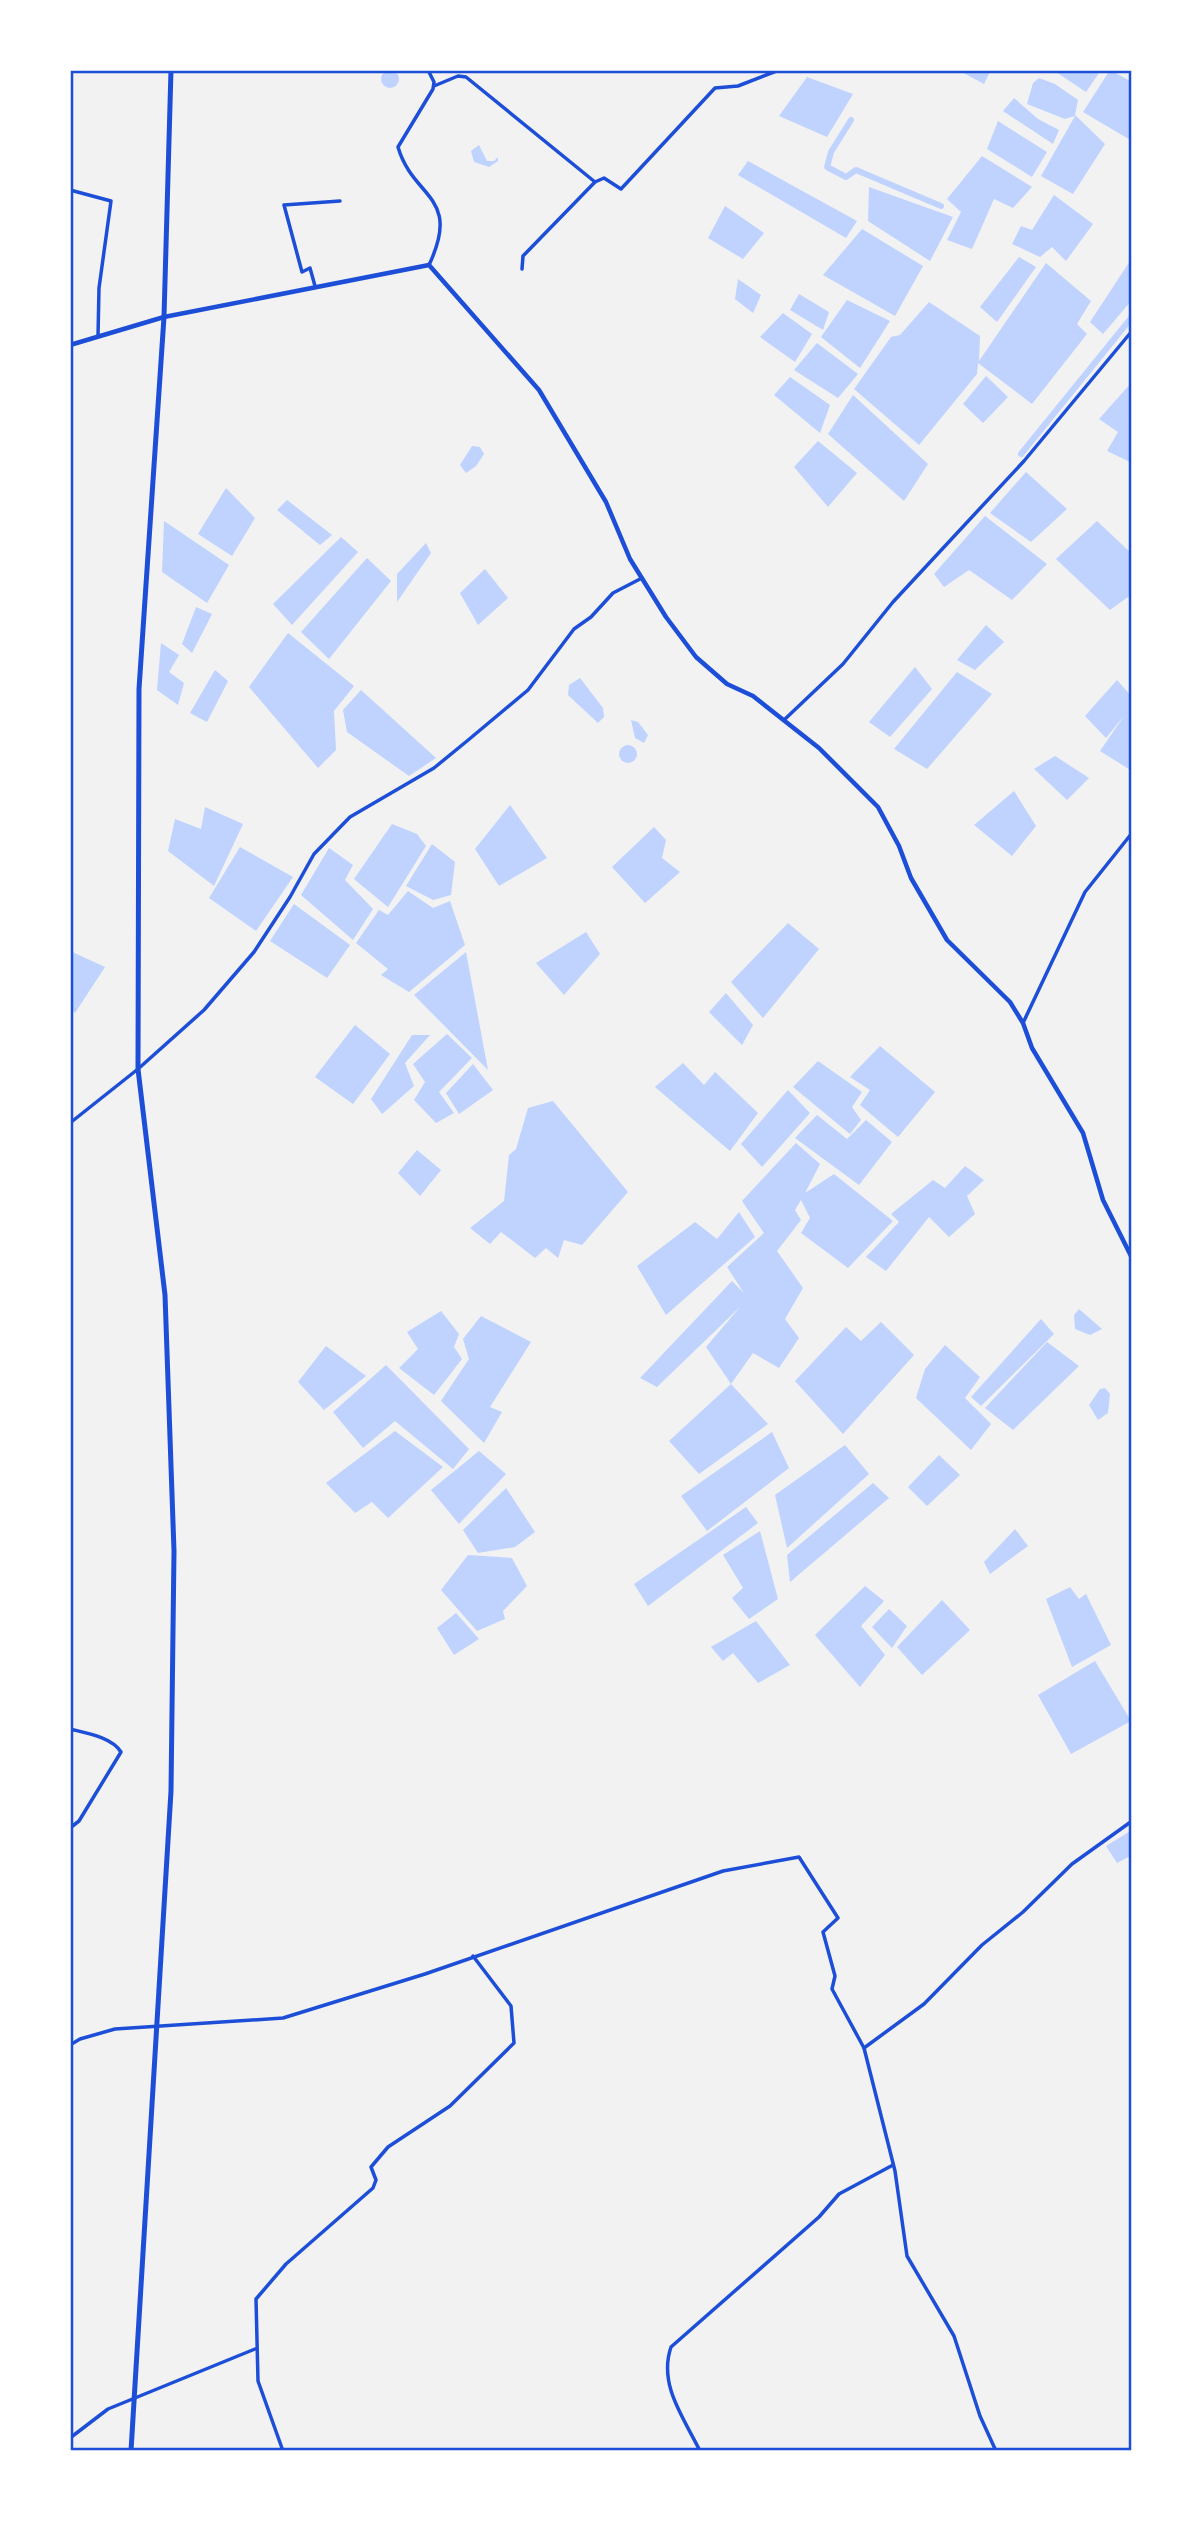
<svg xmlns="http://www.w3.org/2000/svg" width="1202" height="2521" font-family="Inter,sans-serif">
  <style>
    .water { fill: #bfd3fe }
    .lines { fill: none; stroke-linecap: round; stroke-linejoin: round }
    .canal { stroke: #bfd3fe; stroke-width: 6 }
    .minor { stroke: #1d4ed8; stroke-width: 3.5 }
    .tertiary { stroke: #1d4ed8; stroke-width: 4.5 }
    .trunk { stroke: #1d4ed8; stroke-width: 5 }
    .neatline { fill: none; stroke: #1d4ed8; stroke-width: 2.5 }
  </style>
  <rect width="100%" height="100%" fill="#f2f2f2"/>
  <g class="water">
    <path d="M958 70H991L984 84Z"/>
    <path d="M1053 70H1101L1086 92Z"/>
    <path d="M1110 70 1132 82V141L1083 112Z"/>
    <circle cx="390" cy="79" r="9"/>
    <path d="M807 77 853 94 827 137 779 116Z"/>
    <path d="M1039 78 1055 84 1078 100 1075 115 1105 144 1073 194 1041 176 1075 116 1065 119 1027 104 1033 83Z"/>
    <path d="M1014 98 1038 119 1059 130 1053 144 1003 111Z"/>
    <path d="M998 121 1047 152 1032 177 987 149Z"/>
    <path d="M479 145 487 161H494L498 157V161L489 167 474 162 471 151Z"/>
    <path d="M982 156 1032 187 1013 208 994 199 972 249 947 240 961 212 947 199Z"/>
    <path d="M748 161 857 221 846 238 738 175Z"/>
    <path d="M869 187 953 217 930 261 868 221Z"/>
    <path d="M1054 195 1093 224 1066 261 1052 247 1040 257 1012 244 1021 226 1032 230Z"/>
    <path d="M725 206 764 233 743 259 708 238Z"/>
    <path d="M862 229 923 266 895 316 823 275Z"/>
    <path d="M1019 257 1036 267 997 322 980 307Z"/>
    <path d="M1132 258V300L1103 334 1090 322Z"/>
    <path d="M1046 263 1091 301 1077 324 1087 334 1032 404 978 363 977 374 919 445 854 389 891 337 900 335 929 302 980 336 979 361Z"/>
    <path d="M738 279 761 295 753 313 735 299Z"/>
    <path d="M799 294 829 312 823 330 790 310Z"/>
    <path d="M847 300 890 321 860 368 821 337Z"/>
    <path d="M783 313 812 334 795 362 760 337Z"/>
    <path d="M817 343 858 374 838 398 794 370Z"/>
    <path d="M986 376 1008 397 983 423 963 404Z"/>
    <path d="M790 377 830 405 820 433 774 395Z"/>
    <path d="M1132 382V463L1107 451 1118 432 1099 419Z"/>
    <path d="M853 395 928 464 904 501 828 434Z"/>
    <path d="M818 441 857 473 828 507 794 467Z"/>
    <path d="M472 446 480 447 484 454 476 466 466 473 460 465Z"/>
    <path d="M1026 472 1067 509 1031 542 990 513Z"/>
    <path d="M226 488 255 518 232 556 198 534Z"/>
    <path d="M287 500 332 535 320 545 277 510Z"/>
    <path d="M985 516 1047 564 1012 600 969 570 944 587 934 574Z"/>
    <path d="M164 521 229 565 207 603 162 572Z"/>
    <path d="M1097 521 1132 554V594L1110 610 1056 559Z"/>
    <path d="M341 537 358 552 292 625 273 604Z"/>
    <path d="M426 543 431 553 397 602V574Z"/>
    <path d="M367 558 391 581 329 659 301 632Z"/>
    <path d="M485 569 508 598 478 625 460 593Z"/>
    <path d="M196 607 212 614 192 653 182 644Z"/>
    <path d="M986 625 1004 642 975 670 957 660Z"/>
    <path d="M288 633 354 686 334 711 336 750 318 768 249 687Z"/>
    <path d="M161 643 179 655 169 672 184 683 178 705 157 690Z"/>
    <path d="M915 667 932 689 890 737 869 722Z"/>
    <path d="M215 670 228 681 207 722 190 713Z"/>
    <path d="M957 672 992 694 927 769 894 749Z"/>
    <path d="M580 678 603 708 604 717 598 723 568 695 569 685Z"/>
    <path d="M1117 680 1132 697V771L1100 751 1124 716 1106 738 1085 716Z"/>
    <path d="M361 690 436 758 409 776 347 732 343 710Z"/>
    <path d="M631 720 638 722 648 735 644 743 635 738Z"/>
    <circle cx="628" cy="754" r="9"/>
    <path d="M1055 756 1089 778 1067 800 1034 769Z"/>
    <path d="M1014 791 1036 826 1012 856 974 825Z"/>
    <path d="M510 805 547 858 499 886 475 849Z"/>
    <path d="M205 807 243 824 214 886 168 851 175 819 201 829Z"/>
    <path d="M392 824 417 834 426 846 388 907 354 879Z"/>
    <path d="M654 827 666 840 662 858 680 872 645 903 612 867Z"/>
    <path d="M432 844 455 862 451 895 433 900 406 886Z"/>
    <path d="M240 847 293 877 256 931 209 898Z"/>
    <path d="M329 848 353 865 345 880 373 909 353 940 301 895Z"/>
    <path d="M408 891 433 908 450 901 465 945 409 992 381 975 388 969 356 943 379 910 388 915Z"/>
    <path d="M294 904 350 945 327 978 270 941Z"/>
    <path d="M788 923 819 949 763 1018 731 982Z"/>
    <path d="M586 932 600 954 564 995 536 963Z"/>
    <path d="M70 951 105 967 75 1013 70 1008Z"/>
    <path d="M466 952 488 1070 414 995Z"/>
    <path d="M726 993 753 1025 742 1045 709 1012Z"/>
    <path d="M355 1025 390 1054 353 1104 315 1077Z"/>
    <path d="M447 1034 472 1058 439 1092 454 1113 436 1123 414 1100 425 1082 413 1064Z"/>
    <path d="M412 1035H430L405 1063 414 1086 382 1114 371 1099Z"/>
    <path d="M880 1046 935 1092 898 1137 860 1105 870 1090 850 1077Z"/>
    <path d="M818 1061 862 1092 852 1107 861 1120 850 1134 793 1087Z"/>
    <path d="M683 1063 704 1085 715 1072 758 1113 730 1151 655 1087Z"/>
    <path d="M473 1064 493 1090 459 1114 446 1093Z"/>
    <path d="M788 1090 810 1113 762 1167 741 1144Z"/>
    <path d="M553 1101 628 1192 582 1245 564 1240 558 1258 546 1248 535 1258 501 1232 490 1244 470 1228 504 1201 509 1155 516 1149 528 1108Z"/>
    <path d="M817 1115 847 1139 866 1120 892 1142 859 1185 795 1138Z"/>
    <path d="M796 1143 820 1164 805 1193 834 1174 893 1221 848 1268 801 1233 810 1218 801 1200 795 1210 801 1220 777 1251 803 1288 785 1319 799 1338 779 1368 753 1353 731 1384 768 1424 699 1474 669 1441 731 1384 706 1347 740 1307 657 1387 640 1378 732 1281 744 1293 727 1267 764 1233 742 1201Z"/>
    <path d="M417 1150 441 1170 420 1196 398 1173Z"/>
    <path d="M965 1166 984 1180 967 1196 975 1214 949 1237 929 1217 886 1271 866 1257 899 1222 891 1214 933 1180 945 1188Z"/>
    <path d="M739 1212 755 1237 666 1315 637 1266 695 1222 717 1239Z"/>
    <path d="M1079 1309 1102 1329 1090 1335 1075 1329 1074 1315Z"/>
    <path d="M441 1311 459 1334 454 1347 462 1359 434 1395 399 1368 418 1349 407 1332Z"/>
    <path d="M481 1316 531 1342 490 1407 502 1412 484 1443 441 1401 469 1359 463 1339Z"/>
    <path d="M1041 1319 1054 1334 981 1406 971 1397Z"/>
    <path d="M881 1322 914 1355 843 1434 795 1381 846 1327 861 1341Z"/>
    <path d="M1047 1342 1079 1366 1013 1430 985 1408Z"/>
    <path d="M945 1345 980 1377 965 1398 991 1424 971 1450 916 1398 925 1369Z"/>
    <path d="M326 1346 366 1376 324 1410 298 1382Z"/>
    <path d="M386 1365 469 1449 453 1469 395 1421 363 1448 333 1412Z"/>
    <path d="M1105 1388 1110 1394 1108 1413 1098 1420 1089 1405 1100 1389Z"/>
    <path d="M395 1431 443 1467 388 1518 372 1502 355 1513 326 1483Z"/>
    <path d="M772 1432 789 1468 707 1531 681 1496Z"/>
    <path d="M845 1445 869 1474 787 1548 775 1495Z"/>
    <path d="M479 1451 506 1474 459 1524 431 1490Z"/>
    <path d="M939 1455 960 1475 927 1506 908 1487Z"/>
    <path d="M873 1483 889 1498 790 1582 787 1555Z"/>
    <path d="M506 1488 535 1532 515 1547 478 1553 463 1530Z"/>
    <path d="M746 1507 758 1523 648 1606 634 1584Z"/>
    <path d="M1015 1529 1028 1546 990 1574 984 1562Z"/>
    <path d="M760 1531 778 1599 749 1619 732 1598 743 1588 723 1555Z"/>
    <path d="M468 1555 512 1558 527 1586 503 1611 505 1619 477 1631 441 1590Z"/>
    <path d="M865 1586 884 1601 861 1626 885 1655 860 1687 815 1635Z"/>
    <path d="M1070 1587 1079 1599 1086 1594 1111 1645 1072 1667 1046 1599Z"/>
    <path d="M942 1600 970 1630 922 1675 897 1647Z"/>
    <path d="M889 1609 907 1626 892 1648 872 1627Z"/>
    <path d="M456 1613 479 1639 454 1655 437 1628Z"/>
    <path d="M756 1621 790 1665 758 1683 733 1653 723 1661 711 1647Z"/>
    <path d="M1095 1661 1131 1721 1071 1754 1038 1695Z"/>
    <path d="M1132 1830V1855L1117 1863 1106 1846Z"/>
  </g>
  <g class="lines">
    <g class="canal">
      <path d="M851 120 831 152 827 167 846 177 856 170 941 206"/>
      <path d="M1021 454 1132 317"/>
    </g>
    <g class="minor">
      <path d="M428 70 434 82 433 89 398 147C413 199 462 195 429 265"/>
      <path d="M434 86 458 76 466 77 595 182 604 178 621 189 715 88 738 86 779 70"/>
      <path d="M70 190 111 201 99 288 98 336"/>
      <path d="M522 269 523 256 595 182"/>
      <path d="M315 286 310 268 302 272 284 205 340 201"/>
      <path d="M784 720 843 664 893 602 1024 461 1132 331"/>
      <path d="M1023 1023 1085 892 1132 833"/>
      <path d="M70 1123 138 1069 204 1010 254 952 290 897 314 854 350 817 434 768 467 741 528 690 574 629 591 617 613 593 642 578"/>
      <path d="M70 1729C86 1733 112 1737 121 1752L79 1821 70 1828"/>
      <path d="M70 2045 80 2039 115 2029 283 2018 425 1974 723 1871 799 1857 838 1918 823 1932 835 1976 832 1989 864 2048 895 2171 907 2256 954 2336 980 2416 996 2451"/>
      <path d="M864 2048 924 2004 982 1945 1023 1912 1072 1864 1132 1821"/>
      <path d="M70 2438 108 2409 255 2349"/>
      <path d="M283 2451 258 2381 256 2299 286 2264 373 2188 376 2180 371 2167 388 2147 450 2106 514 2043 511 2006 473 1956"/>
      <path d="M700 2451C684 2418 658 2385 671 2347L819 2217 839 2194 893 2165"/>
    </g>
    <path class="tertiary" d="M70 345 164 317 429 265 539 390 606 502 630 559 666 617 696 657 727 684 753 696 819 748 878 807 899 846 911 878 947 940 1010 1002 1023 1023 1032 1048 1083 1133 1103 1200 1132 1258"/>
    <path class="trunk" d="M131 2451 171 1791 174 1551 165 1295 138 1069 139 689 164 317 171 70"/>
  </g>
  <rect width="1202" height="2521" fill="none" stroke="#ffffff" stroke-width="144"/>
  <rect x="72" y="72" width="1058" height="2377" class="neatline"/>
</svg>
